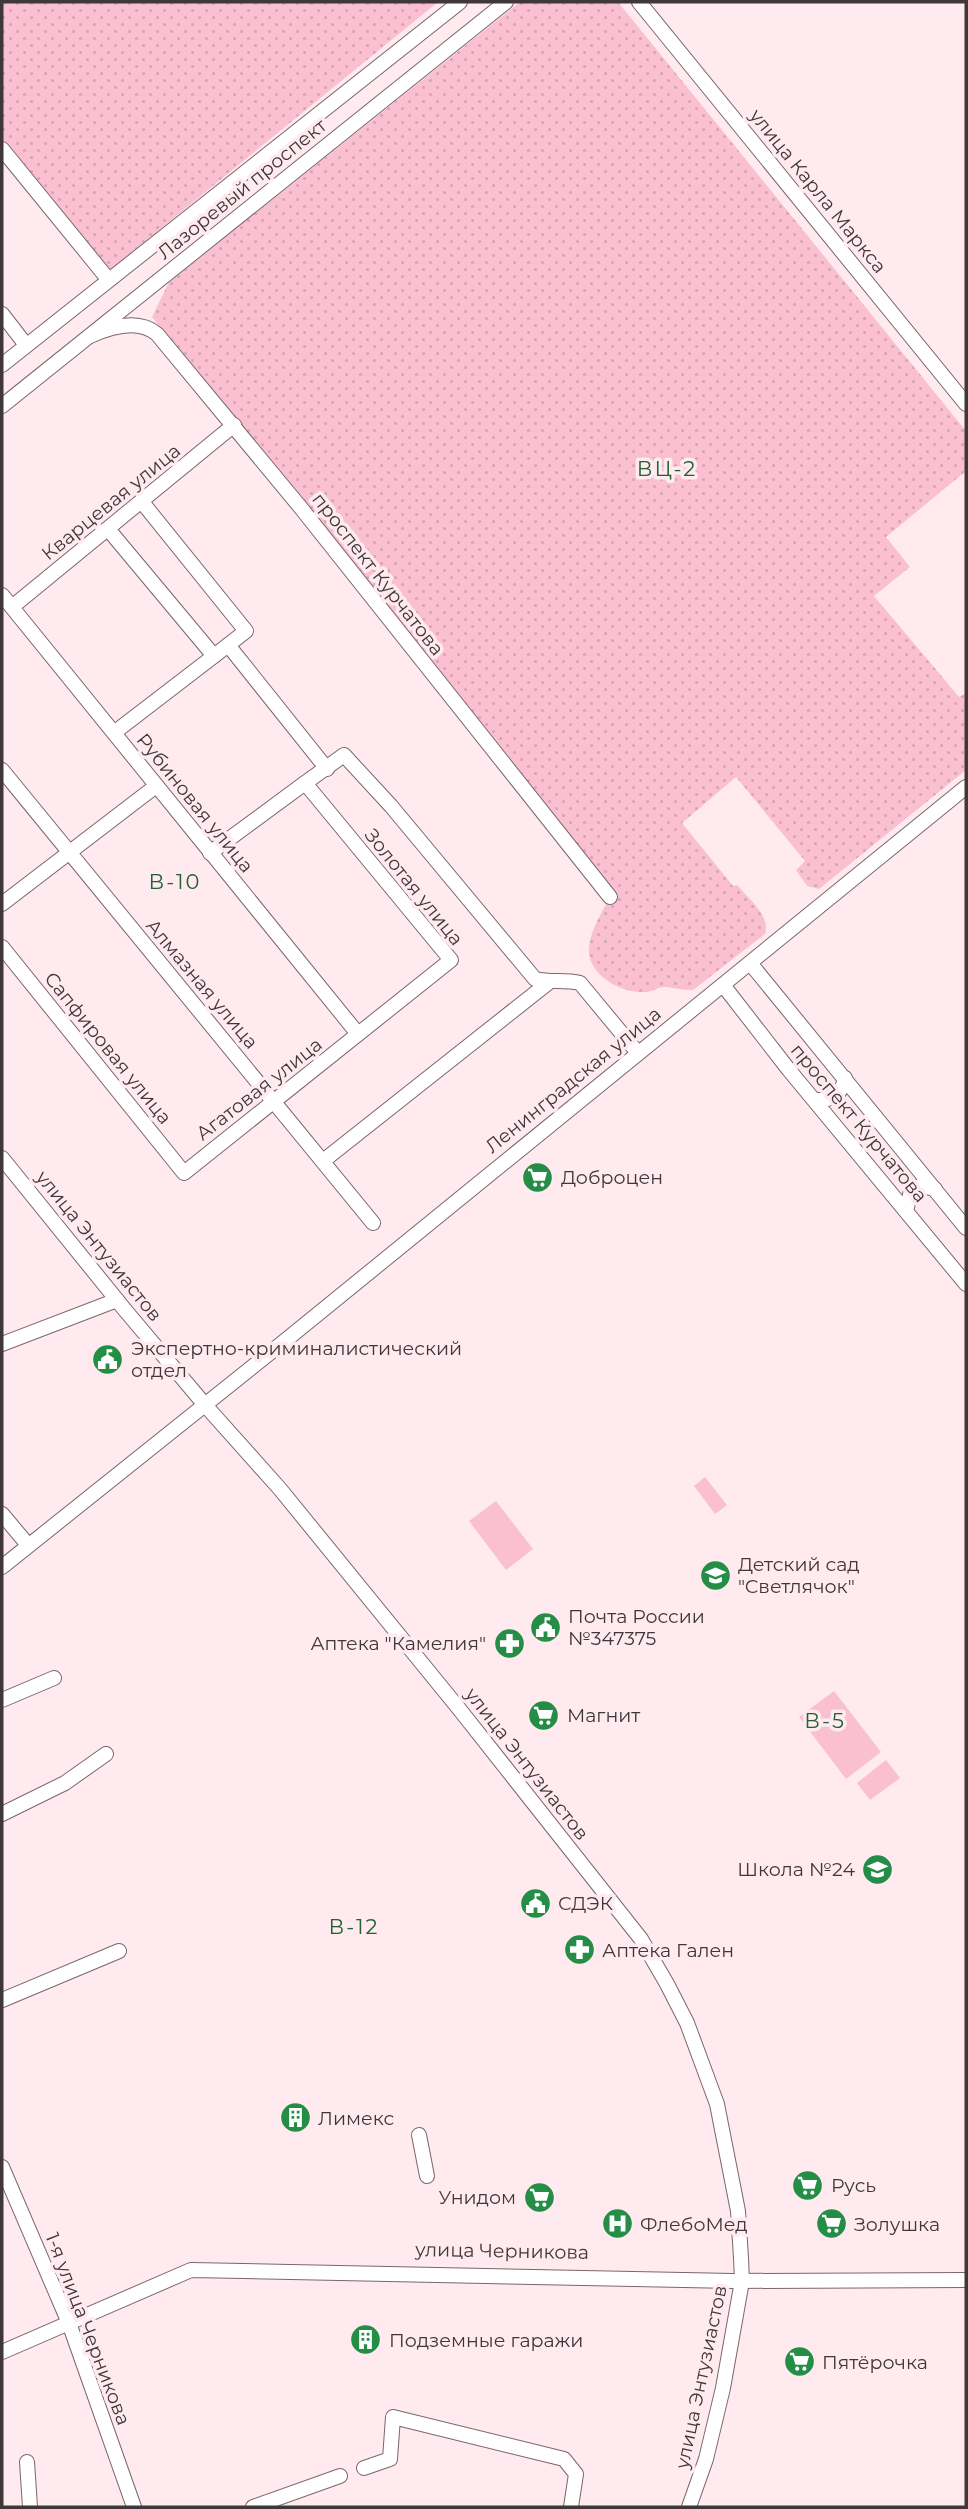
<svg xmlns="http://www.w3.org/2000/svg" width="968" height="2509" font-family="Montserrat,sans-serif">
  <style>
    .grass { fill: url(#grass-dots) }
    .green { fill: #fac0d1 }
    .lines { fill: none; stroke-linecap: round; stroke-linejoin: round }
    .minor-casing { stroke: #78676c; stroke-width: 16 }
    .minor { stroke: #fff; stroke-width: 14 }
    .labels { text-anchor: middle; dominant-baseline: central; stroke-width: 7; stroke-linejoin: round; paint-order: stroke }
    .street-label { font-size: 19px; fill: #3f3739; stroke: #feeaef }
    .poi-label { font-size: 19px; fill: #3f3739; stroke: #feeaef; text-anchor: start }
    .neighbourhood-label { font-size: 21px; letter-spacing: 2px; fill: #216132; stroke: #feeaef }
  </style>
  <defs>
    <pattern id="grass-dots" width="8" height="8" patternUnits="userSpaceOnUse" patternTransform="scale(1.75)"><rect width="8" height="8" fill="#fac0d1"/><path d="M2 2h.1M6 6h.1" fill="none" stroke="#d7a6b4" stroke-width="1.8" stroke-linecap="round"/></pattern>
  </defs>
  <rect width="100%" height="100%" fill="#feeaef"/>
  <g class="grass">
    <path d="M2 2H438L110 270 2 140Z"/>
    <path d="M520 2H618L966 431V471L886 537 910 567 874 596 959 697 966 693V770L819 889 807 886 796 870 805 861 736 777 682 823 733 886 737 885C748 898 771 916 765 934L693 990C684 990 675 988 666 987 659 986 653 992 645 992 621 994 586 974 589 947 591 929 602 912 610 897L299 495 152 317 169 282Z"/>
  </g>
  <g class="green">
    <path d="M705 1477 727 1505 715 1514 694 1486Z"/>
    <path d="M496 1501 533 1549 506 1570 469 1521Z"/>
    <path d="M834 1691 881 1752 846 1779 799 1717Z"/>
    <path d="M886 1760 900 1778 870 1800 857 1783Z"/>
  </g>
  <g class="lines">
    <defs>
      <g id="minor">
        <path d="M639 2 966 404"/>
        <path d="M2 149 108 279"/>
        <path d="M2 314 26 345"/>
        <path d="M90 336C110 327 138 318 157 334L301 508 610 897"/>
        <path d="M2 365 460 2"/>
        <path d="M2 406 506 2"/>
        <path d="M142 502 246 631 214 656"/>
        <path d="M108 529 214 656 115 732"/>
        <path d="M2 595 358 1034"/>
        <path d="M12 607 234 425"/>
        <path d="M228 645 327 769"/>
        <path d="M2 770 373 1223"/>
        <path d="M210 853 305 783"/>
        <path d="M2 904 156 786"/>
        <path d="M2 947 184 1173 451 960 305 783 344 755 391 806 535 979C551 983 564 979 580 983L638 1053"/>
        <path d="M750 963 966 1228"/>
        <path d="M723 985 789 1070 966 1284"/>
        <path d="M815 1100C831 1101 842 1095 845 1078"/>
        <path d="M2 1158 125 1310 205 1405 280 1489 460 1710 641 1939 667 1984 687 2023 717 2104 738 2211 741 2258 742 2281 723 2388 706 2459 689 2507"/>
        <path d="M323 1161 548 983"/>
        <path d="M906 1211 911 1191 920 1186 935 1189"/>
        <path d="M2 1344 117 1300"/>
        <path d="M2 1514 28 1545"/>
        <path d="M2 1567 281 1344 966 787"/>
        <path d="M2 1700 54 1678"/>
        <path d="M2 1814 65 1783 106 1754"/>
        <path d="M2 2000 119 1951"/>
        <path d="M419 2135 427 2176"/>
        <path d="M2 2167 69 2323 134 2507"/>
        <path d="M2 2352 191 2270 733 2281 966 2280"/>
        <path d="M27 2462 30 2507"/>
        <path d="M364 2468 390 2459 393 2417 564 2459 576 2474 571 2507"/>
        <path d="M253 2507 340 2476"/>
      </g>
    </defs>
    <use href="#minor" class="minor-casing"/>
    <use href="#minor" class="minor"/>
  </g>
  <defs>
    <symbol id="supermarket-disc" viewBox="-11 -11 22 22"><circle r="9.5" fill="#248e46" stroke="#feeaef"/><path d="M-6-5.5h2.5l.6 2H6L4.5 2H-2.5L-4.4-4H-6ZM-1.5 3.2a1.3 1.3 0 1 0 .1 0ZM3 3.2a1.3 1.3 0 1 0 .1 0Z" fill="#fff"/></symbol>
    <symbol id="civic-disc" viewBox="-11 -11 22 22"><circle r="9.5" fill="#248e46" stroke="#feeaef"/><path d="M-.6-6.5H3V-4.5H.6V-3L4-1V1h2V6H-6V1h2V-1L-.6-3ZM-1.2 2.5V6h2.4V2.5Z" fill="#fff"/></symbol>
    <symbol id="school-disc" viewBox="-11 -11 22 22"><circle r="9.5" fill="#248e46" stroke="#feeaef"/><path d="M0-5L7-2L0 1L-7-2ZM-4 1L0 2.5L4 1V4Q0 6-4 4Z" fill="#fff"/></symbol>
    <symbol id="pharmacy-disc" viewBox="-11 -11 22 22"><circle r="9.5" fill="#248e46" stroke="#feeaef"/><path d="M-2-6h4v4h4v4h-4v4h-4v-4h-4v-4h4Z" fill="#fff"/></symbol>
    <symbol id="building-disc" viewBox="-11 -11 22 22"><circle r="9.5" fill="#248e46" stroke="#feeaef"/><path d="M-4-6H4V6H1V3H-1V6H-4ZM-2.5-4.3h1.7v1.8h-1.7ZM.8-4.3h1.7v1.8H.8ZM-2.5-1h1.7V.8h-1.7ZM.8-1h1.7V.8H.8Z" fill="#fff"/></symbol>
    <symbol id="hospital-disc" viewBox="-11 -11 22 22"><circle r="9.5" fill="#248e46" stroke="#feeaef"/><path d="M-5-5h3v3.5h4V-5h3V5h-3V1.5h-4V5h-3Z" fill="#fff"/></symbol>
  </defs>
  <g fill-rule="evenodd">
    <use href="#supermarket-disc" x="520" y="1160" width="35" height="35"/>
    <use href="#civic-disc" x="90" y="1342" width="35" height="35"/>
    <use href="#school-disc" x="698" y="1558" width="35" height="35"/>
    <use href="#civic-disc" x="528" y="1610" width="35" height="35"/>
    <use href="#pharmacy-disc" x="492" y="1626" width="35" height="35"/>
    <use href="#supermarket-disc" x="526" y="1698" width="35" height="35"/>
    <use href="#school-disc" x="860" y="1852" width="35" height="35"/>
    <use href="#civic-disc" x="518" y="1886" width="35" height="35"/>
    <use href="#pharmacy-disc" x="562" y="1932" width="35" height="35"/>
    <use href="#building-disc" x="278" y="2100" width="35" height="35"/>
    <use href="#supermarket-disc" x="790" y="2168" width="35" height="35"/>
    <use href="#supermarket-disc" x="522" y="2180" width="35" height="35"/>
    <use href="#hospital-disc" x="600" y="2206" width="35" height="35"/>
    <use href="#supermarket-disc" x="814" y="2206" width="35" height="35"/>
    <use href="#building-disc" x="348" y="2322" width="35" height="35"/>
    <use href="#supermarket-disc" x="782" y="2344" width="35" height="35"/>
  </g>
  <g class="labels">
    <g class="street-label">
      <text transform="translate(242 189) rotate(-39)">Лазоревый проспект</text>
      <text transform="translate(818 191) rotate(51)">улица Карла Маркса</text>
      <text transform="translate(111 502) rotate(-39)">Кварцевая улица</text>
      <text transform="translate(378 574) rotate(52)">проспект Курчатова</text>
      <text transform="translate(195 803) rotate(51)">Рубиновая улица</text>
      <text transform="translate(414 887) rotate(51)">Золотая улица</text>
      <text transform="translate(202 984) rotate(50)">Алмазная улица</text>
      <text transform="translate(108 1048) rotate(51)">Сапфировая улица</text>
      <text transform="translate(573 1080) rotate(-39)">Ленинградская улица</text>
      <text transform="translate(259 1089) rotate(-38)">Агатовая улица</text>
      <text transform="translate(859 1123) rotate(50)">проспект Курчатова</text>
      <text transform="translate(99 1246) rotate(51)">улица Энтузиастов</text>
      <text transform="translate(527 1764) rotate(52)">улица Энтузиастов</text>
      <text transform="translate(502 2251) rotate(1)">улица Черникова</text>
      <text transform="translate(88 2329) rotate(69)">1-я улица Черникова</text>
      <text transform="translate(701 2377) rotate(-78)">улица Энтузиастов</text>
    </g>
    <g class="poi-label">
      <text x="561" y="1177">Доброцен</text>
      <text x="131" y="1348">Экспертно-криминалистический<tspan x="131" dy="22">отдел</tspan></text>
      <text x="738" y="1564">Детский сад<tspan x="738" dy="22">"Светлячок"</tspan></text>
      <text x="568" y="1616">Почта России<tspan x="568" dy="22">№347375</tspan></text>
      <text x="486" y="1643" text-anchor="end">Аптека "Камелия"</text>
      <text x="567" y="1715">Магнит</text>
      <text x="855" y="1869" text-anchor="end">Школа №24</text>
      <text x="558" y="1903">СДЭК</text>
      <text x="602" y="1950">Аптека Гален</text>
      <text x="318" y="2118">Лимекс</text>
      <text x="831" y="2185">Русь</text>
      <text x="516" y="2197" text-anchor="end">Унидом</text>
      <text x="640" y="2224">ФлебоМед</text>
      <text x="854" y="2224">Золушка</text>
      <text x="389" y="2340">Подземные гаражи</text>
      <text x="822" y="2362">Пятёрочка</text>
    </g>
    <g class="neighbourhood-label">
      <text x="667" y="468">ВЦ-2</text>
      <text x="175" y="881">В-10</text>
      <text x="825" y="1720">В-5</text>
      <text x="354" y="1926">В-12</text>
    </g>
  </g>
  <rect width="968" height="2509" fill="none" stroke="#3f3739" stroke-width="7"/>
</svg>
